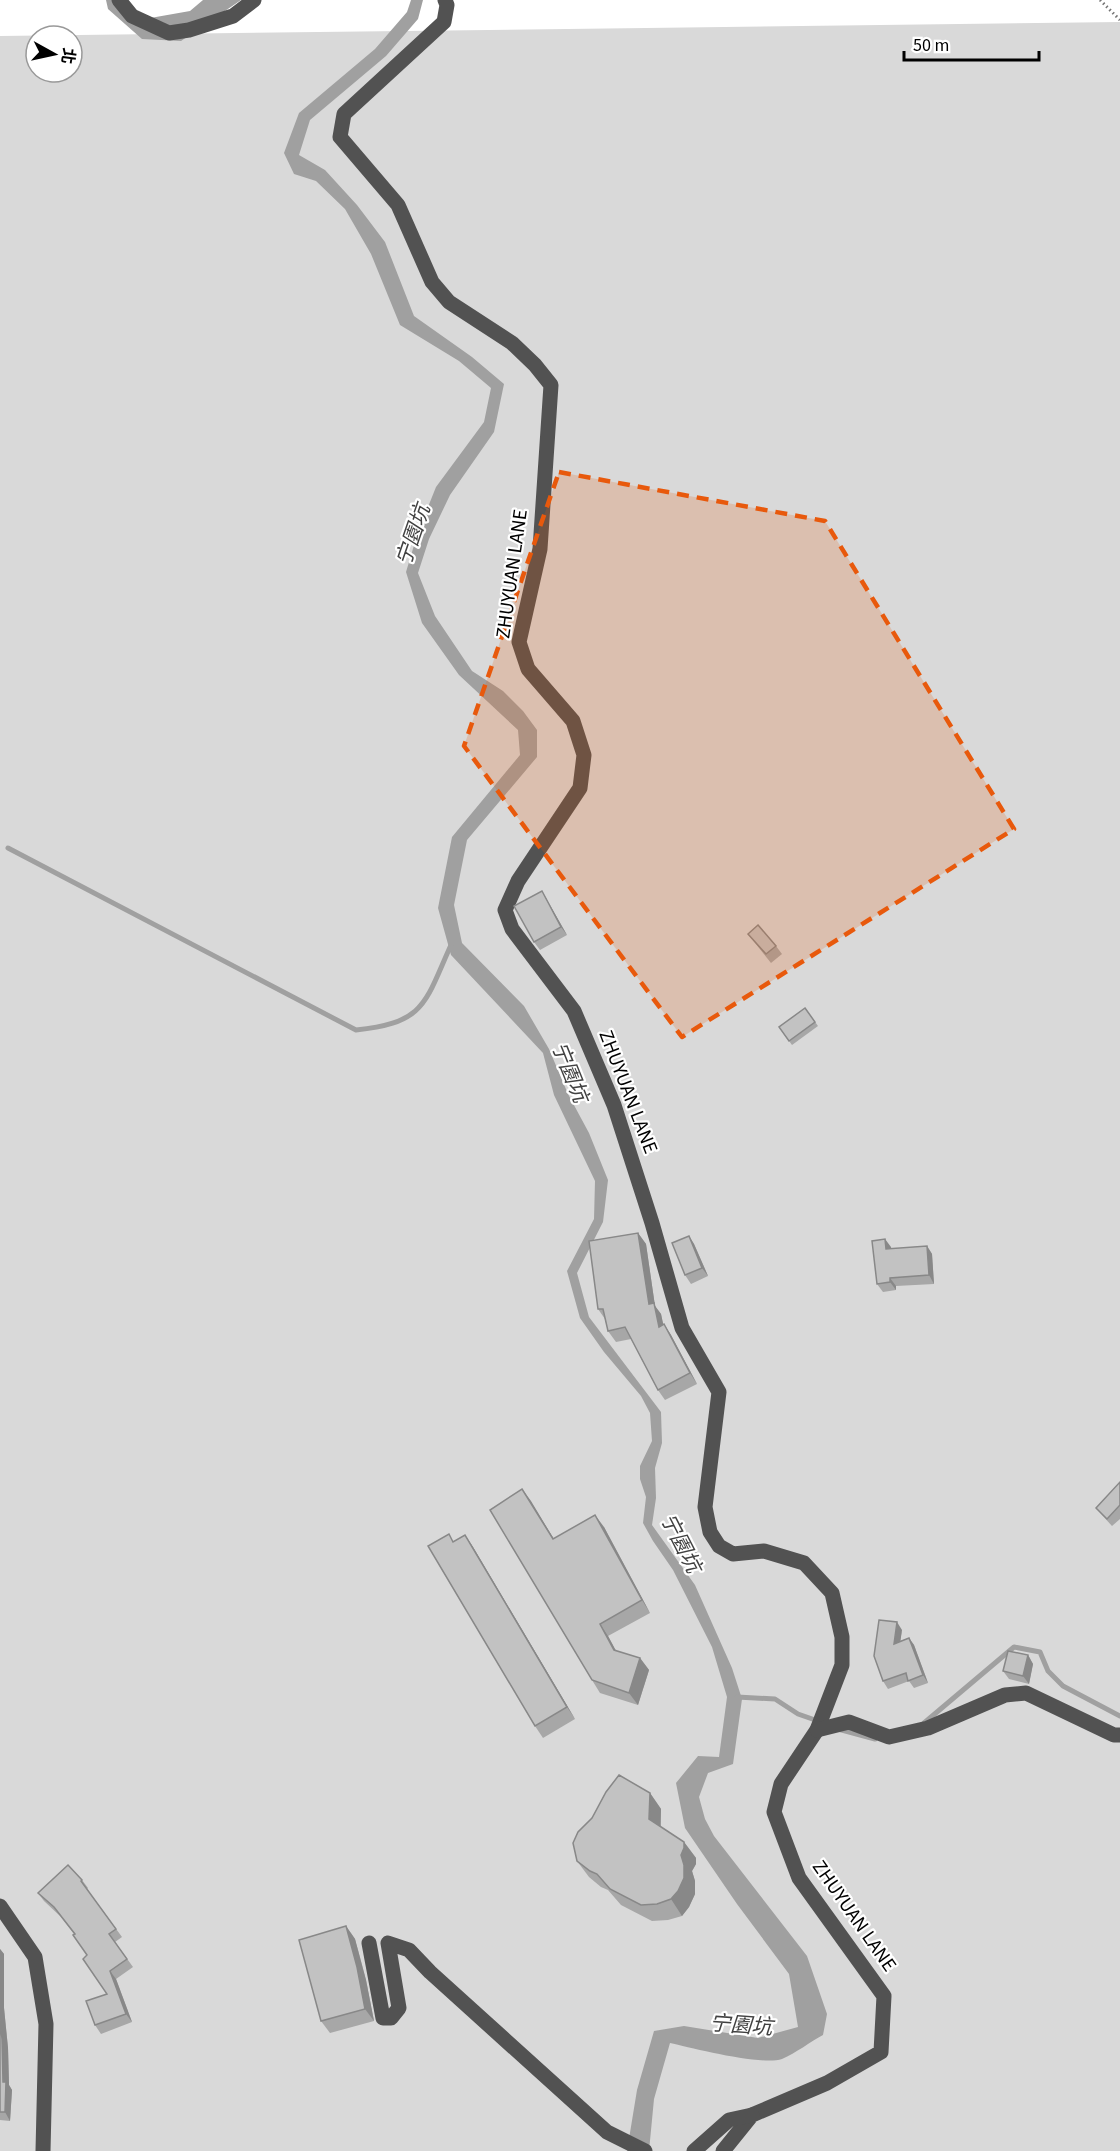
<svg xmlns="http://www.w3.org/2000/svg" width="1120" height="2151" font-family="'Source Sans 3','Noto Sans TC',sans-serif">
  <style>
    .green { fill: #d9d9d9; fill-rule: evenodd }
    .water { fill: #a0a0a0 }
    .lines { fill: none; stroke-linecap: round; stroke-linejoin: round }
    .stream { stroke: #a0a0a0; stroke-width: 5 }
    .path { stroke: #747474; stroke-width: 3; stroke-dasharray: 1.5 3; stroke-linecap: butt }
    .minor { stroke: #525252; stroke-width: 15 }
    .wall { fill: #a7a7a7 }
    .shaded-wall { fill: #888 }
    .building { fill: #c2c2c2; stroke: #888; stroke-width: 1.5 }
    .marked { fill: #e8590c; fill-opacity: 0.2; stroke: #e8590c; stroke-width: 4.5; stroke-dasharray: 12 8; stroke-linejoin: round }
    .labels { text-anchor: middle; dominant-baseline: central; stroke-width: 4.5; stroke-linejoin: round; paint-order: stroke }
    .street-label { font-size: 20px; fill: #000; stroke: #fff }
    .water-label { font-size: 21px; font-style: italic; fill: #414141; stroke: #fff }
  </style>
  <rect width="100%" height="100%" fill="#fff"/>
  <path class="green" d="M1120 22V2151H0V36ZM36 36H72V72H36Z"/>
  <g class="water">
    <path d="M106 0H126L139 20 190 11 203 0H241L181 41 142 39 108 9Z"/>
    <path d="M411 0H423L418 19 386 56 310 120 299 155 325 170 357 205 385 242 414 316 472 357 504 384 494 432 450 495 429 539 418 573 435 616 472 671 503 691 523 711 537 730V757L467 840 454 905 462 943 524 1006 549 1049 568 1094 589 1133 608 1180 603 1222 577 1273 589 1317 661 1412 662 1443 655 1468 656 1498 652 1525 695 1585 732 1668 742 1699 733 1764 708 1773 699 1797 705 1819 714 1836 807 1956 827 2014 823 2035C810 2042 796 2053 782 2059 762 2066 692 2048 670 2043L654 2099 649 2151H627L637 2090 654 2031 684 2026 758 2038 798 2027 789 1974 737 1904 685 1828 676 1783 698 1756 719 1757 727 1697 712 1647 673 1570 653 1541 643 1523 646 1497 640 1479V1466L652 1441 650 1413 641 1396 604 1352 580 1318 567 1271 594 1219 595 1181 554 1095 543 1053 451 955 438 908 452 837 520 755 518 730 459 675 422 623 406 572 418 532 436 487 484 422 491 388 459 361 400 325 371 254 345 209 316 181 294 174 284 153 299 113 375 49 407 12Z"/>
  </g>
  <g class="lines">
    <g class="stream">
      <path d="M8 848 356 1030C426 1023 425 1002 451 945"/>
      <path d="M737 1697 775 1699 798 1714 818 1721"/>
      <path d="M924 1723 1014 1647 1040 1652 1048 1671 1063 1686 1120 1716"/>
      <path d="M838 1729 875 1739"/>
    </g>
    <path class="path" d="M1100 0 1120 20"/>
    <g class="minor">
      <path d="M119 0 132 16 169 33 189 30 233 16 254 0"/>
      <path d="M445 0 447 5 444 22 344 114 340 137 398 205 432 282 449 302 512 343 535 365 551 385 540 549 519 642 528 669 573 721 584 755 580 788 518 881 505 910 512 929 574 1011 614 1105 652 1223 682 1328 719 1392 705 1507 710 1532 719 1546 733 1554 764 1551 804 1563 832 1593 842 1637V1665L817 1730 781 1784 774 1812 799 1878 884 1996 881 2052 827 2083 752 2115 723 2151"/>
      <path d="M817 1730 849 1722 889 1737 928 1728 1005 1695 1026 1693 1114 1735H1120"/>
      <path d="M0 1906 35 1957 46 2024 43 2151"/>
      <path d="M369 1943 383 2018H391L399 2008 388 1943 409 1950 430 1972 607 2132 645 2151"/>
      <path d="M694 2151 729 2120 752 2115"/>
    </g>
  </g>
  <g class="wall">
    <path d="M542 891 547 900 567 935 540 950 534 942Z"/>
    <path d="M748 934 776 946 782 954 771 963Z"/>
    <path d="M805 1008 818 1026 792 1045 779 1027Z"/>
    <path d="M638 1233 646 1244 655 1306 661 1314 663 1324 671 1335 697 1384 665 1400 658 1390 631 1339 616 1342 608 1331 605 1319 598 1309Z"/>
    <path d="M689 1236 694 1244 708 1276 691 1284 685 1275Z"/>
    <path d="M885 1239 891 1249 927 1246 932 1254 934 1284 896 1286V1290L883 1292 877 1284Z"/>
    <path d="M1120 1482V1519L1112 1526 1102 1515 1096 1508Z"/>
    <path d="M522 1489 554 1539 604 1527 650 1613 608 1636 616 1651 640 1658 649 1670 638 1705 600 1693 592 1680Z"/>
    <path d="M465 1535 473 1547 575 1719 543 1738 535 1726 454 1541Z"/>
    <path d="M693 1546 702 1563 689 1570 687 1566Z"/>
    <path d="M902 1630 900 1641 909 1638 914 1645 928 1683 914 1688 909 1681 888 1689 883 1681Z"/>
    <path d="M1028 1655 1033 1664 1029 1684 1009 1679 1003 1671Z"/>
    <path d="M650 1793 661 1809V1827L684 1842 696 1858V1864L692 1871 695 1881V1894L689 1907 682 1916 668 1920 652 1921 621 1905 608 1890 601 1887 589 1877 577 1861Z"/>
    <path d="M82 1880 88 1888 87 1889 122 1937 115 1942 133 1967 116 1979 132 2022 101 2034 95 2025 107 1994 87 1955 74 1934 60 1916 44 1901 38 1893Z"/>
    <path d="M346 1926 355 1939 366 1980 374 2021 330 2033 321 2021Z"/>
    <path d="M0 1949 4 1954V2008L8 2048 9 2085 12 2090 10 2121 0 2120Z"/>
  </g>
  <g class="shaded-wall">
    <path d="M542 891 547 900 567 935 561 927Z"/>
    <path d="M638 1233 646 1244 655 1306 661 1314 666 1337 659 1327 649 1304Z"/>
    <path d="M689 1236 694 1244 708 1276 702 1268Z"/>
    <path d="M885 1239 891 1247 892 1257 886 1249Z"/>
    <path d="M927 1246 932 1254 934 1284 929 1275Z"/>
    <path d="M890 1278 896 1286V1290L890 1282Z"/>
    <path d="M664 1324 671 1335 697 1384 690 1373Z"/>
    <path d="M522 1489 531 1501 561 1551 553 1539Z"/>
    <path d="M595 1515 604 1527 650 1613 642 1600Z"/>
    <path d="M465 1535 473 1547 575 1719 567 1707Z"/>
    <path d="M897 1622 902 1630 899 1651 894 1644Z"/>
    <path d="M600 1624 608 1636 622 1662 614 1650Z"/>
    <path d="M909 1638 914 1645 928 1683 923 1675Z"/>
    <path d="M1028 1655 1033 1664 1029 1684 1023 1676Z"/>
    <path d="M640 1658 649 1670 638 1705 629 1693Z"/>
    <path d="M650 1793 661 1809 660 1835 649 1819Z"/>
    <path d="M684 1842 696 1858V1864L692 1871 695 1881V1894L689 1907 682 1916 671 1899Z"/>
    <path d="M346 1926 355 1939 366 1980 374 2021 365 2009Z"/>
    <path d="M0 1949 4 1954V2008L8 2048 9 2085 12 2090 10 2121 5 2112 0 2019Z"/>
    <path d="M110 1971 116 1979 132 2022 126 2014Z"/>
  </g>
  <g class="building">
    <path d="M542 891 561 927 534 942 514 906Z"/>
    <path d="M758 925 776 946 766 954 748 934Z"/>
    <path d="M805 1008 815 1022 789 1041 779 1027Z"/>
    <path d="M638 1233 649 1304 654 1303 659 1327 664 1324 690 1373 658 1390 625 1327 608 1331 603 1309H598L589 1241Z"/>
    <path d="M689 1236 702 1268 685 1275 672 1243Z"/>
    <path d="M885 1239 886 1249 927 1246 929 1275 890 1278V1282L877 1284 872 1241Z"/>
    <path d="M1120 1482V1505L1107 1519 1096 1508Z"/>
    <path d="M522 1489 553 1539 595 1515 642 1600 600 1624 614 1650 640 1658 629 1693 592 1680 490 1510Z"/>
    <path d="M449 1534 453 1542 465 1535 567 1707 535 1726 428 1546Z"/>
    <path d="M690 1542 699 1559 687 1566 678 1548Z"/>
    <path d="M879 1620 897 1622 894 1644 909 1638 923 1675 908 1681 906 1673 883 1681 874 1656Z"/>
    <path d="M1008 1651 1028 1655 1023 1676 1003 1671Z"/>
    <path d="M619 1775 650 1793 649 1819 684 1842V1848L681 1855 684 1865V1878L678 1891 671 1899 657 1904 641 1905 610 1889 597 1874 590 1871 577 1861 573 1843 578 1832 592 1818 606 1792Z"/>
    <path d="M68 1865 82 1880 81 1881 116 1929 109 1934 127 1959 110 1971 126 2014 95 2025 86 2001 107 1994 83 1959 87 1955 73 1935 75 1934 54 1907 38 1893Z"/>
    <path d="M346 1926 357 1967 365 2009 321 2021 299 1940Z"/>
    <path d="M0 2019 2 2039 3 2082H6L5 2112H0Z"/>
  </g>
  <path class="marked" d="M559 472 825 521 1014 829 682 1037 464 746Z"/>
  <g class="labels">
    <g class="street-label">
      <text transform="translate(512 574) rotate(-82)">ZHUYUAN LANE</text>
      <text transform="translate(628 1092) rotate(69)">ZHUYUAN LANE</text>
      <text transform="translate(854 1916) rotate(55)">ZHUYUAN LANE</text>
    </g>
    <g class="water-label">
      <text transform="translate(413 535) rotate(-71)">宁園坑</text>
      <text transform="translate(570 1072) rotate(68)">宁園坑</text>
      <text transform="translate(681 1543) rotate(63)">宁園坑</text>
      <text transform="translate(741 2025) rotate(4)">宁園坑</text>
    </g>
  </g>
  <g transform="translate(54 54) rotate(98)"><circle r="28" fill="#ffffff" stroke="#999999" stroke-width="1.5"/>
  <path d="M0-4.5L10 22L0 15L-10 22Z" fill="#000000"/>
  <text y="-9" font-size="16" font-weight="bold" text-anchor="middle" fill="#000000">北</text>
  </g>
  <path d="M904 51v9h135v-9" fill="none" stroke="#000000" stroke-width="3"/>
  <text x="913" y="51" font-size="18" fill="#000000" stroke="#ffffff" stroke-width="4.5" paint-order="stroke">50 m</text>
</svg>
